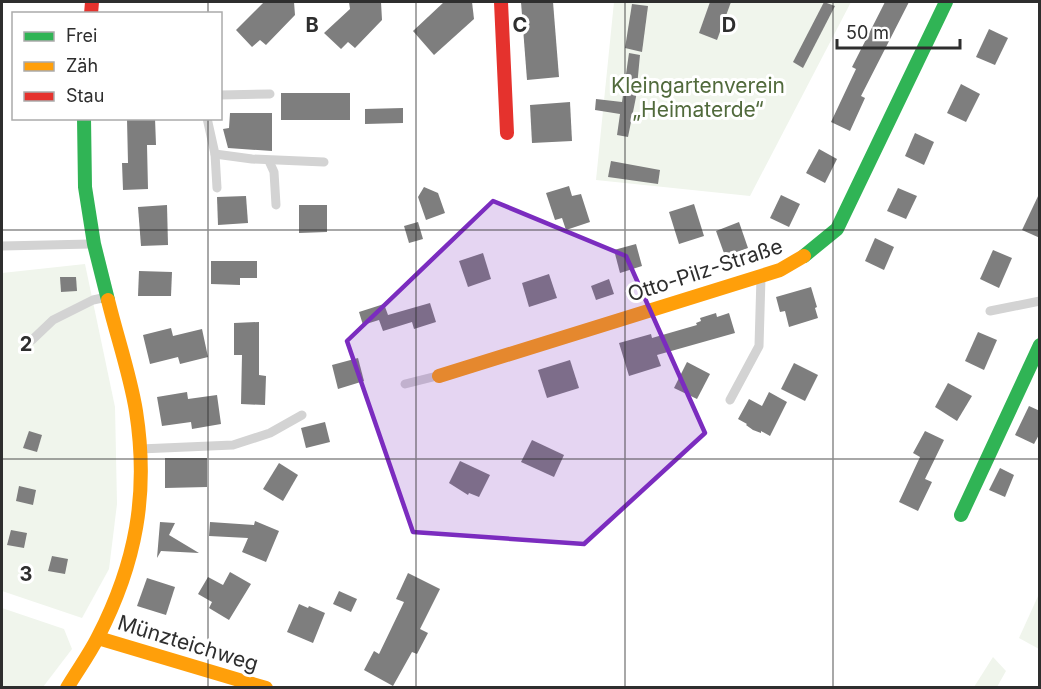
<svg xmlns="http://www.w3.org/2000/svg" width="1041" height="689" font-family="Inter,sans-serif">
  <style>
    .green { fill: #f0f5ec }
    .building { fill: #7e7e7e }
    .lines { fill: none; stroke-linecap: round; stroke-linejoin: round }
    .lane { stroke: #d3d3d3; stroke-width: 9 }
    .fast { stroke: #30b455; stroke-width: 14 }
    .slow { stroke: #ff9f0a; stroke-width: 14 }
    .jam { stroke: #e5322d; stroke-width: 14 }
    .marked { fill: #7b2cbf; fill-opacity: 0.2; stroke: #7b2cbf; stroke-width: 4.5; stroke-linejoin: round }
    .grid { fill: none; stroke: #2e2e2e; stroke-width: 1.5; stroke-opacity: 0.55 }
    .labels { text-anchor: middle; dominant-baseline: central; stroke-width: 6; stroke-linejoin: round; paint-order: stroke }
    .park-label { font-size: 21px; fill: #516a3c; stroke: #fff }
    .street-label { font-size: 21px; fill: #2e2e2e; stroke: #fff }
    .grid-label { font-size: 20px; text-anchor: middle; font-weight: bold; fill: #2e2e2e; stroke: #fff; stroke-width: 6; stroke-linejoin: round; paint-order: stroke }
  </style>
  <rect width="100%" height="100%" fill="#fff"/>
  <g class="green">
    <path d="M614 2H851L750 196 596 180Z"/>
    <path d="M85 264 115 407 117 504 109 569 82 618 2 591V273Z"/>
    <path d="M1039 594 1040 649H1039L1019 638Z"/>
    <path d="M2 608 64 629 72 649 43 687H2Z"/>
    <path d="M993 657 1006 671 997 687H974Z"/>
  </g>
  <g class="building">
    <path d="M264 2H294L295 15 266 45 260 40 252 47 236 30Z"/>
    <path d="M349 2H381L382 20 355 48 348 42 341 49 324 33 350 9Z"/>
    <path d="M444 2H472L474 19 434 55 413 31Z"/>
    <path d="M521 2H553L559 77 527 80Z"/>
    <path d="M710 2H731L717 40 699 33Z"/>
    <path d="M824 2 835 6 803 68 793 62Z"/>
    <path d="M885 2H909L861 96 865 98 850 131 831 122 856 69 852 67Z"/>
    <path d="M632 4 648 6 642 52 625 48Z"/>
    <path d="M989 29 1008 38 995 65 976 57Z"/>
    <path d="M629 53 640 55 636 97 628 137 617 135 620 114 595 110 596 99 622 102Z"/>
    <path d="M961 84 980 94 966 122 947 113Z"/>
    <rect x="281" y="93" width="69" height="27"/>
    <path d="M570 102 572 141 532 143 530 105Z"/>
    <path d="M403 108V123L365 124V109Z"/>
    <path d="M230 113H272V151L228 148 223 129 229 128Z"/>
    <path d="M133 118H155L156 145H147L148 189 123 190 122 163H128L127 119Z"/>
    <path d="M915 133 934 142 924 165 905 156Z"/>
    <path d="M819 149 837 159 825 183 806 173Z"/>
    <path d="M611 161 660 170 658 184 608 177Z"/>
    <path d="M569 186 572 196 581 194 590 222 566 230 562 218 555 220 546 193Z"/>
    <path d="M424 187 438 193 445 213 426 220 418 197Z"/>
    <path d="M898 188 917 196 906 219 887 211Z"/>
    <path d="M1040 192V238L1022 230Z"/>
    <path d="M781 195 800 204 789 227 770 218Z"/>
    <path d="M246 196 248 223 218 225 217 197Z"/>
    <path d="M694 204 704 236 679 244 669 212Z"/>
    <path d="M167 205 168 245 141 246 138 207Z"/>
    <path d="M299 205H327V232L299 233Z"/>
    <path d="M418 222 423 239 409 243 404 226Z"/>
    <path d="M739 222 748 248 725 256 716 231Z"/>
    <path d="M875 238 894 247 884 270 865 261Z"/>
    <path d="M636 244 642 266 620 273 614 250Z"/>
    <path d="M993 250 1012 258 999 288 980 279Z"/>
    <path d="M483 253 491 279 468 287 459 261Z"/>
    <path d="M211 261H257V278H240V285L211 284Z"/>
    <path d="M139 271 172 272 171 296H138Z"/>
    <path d="M549 274 557 298 529 307 522 283Z"/>
    <path d="M60 277H76L77 291 61 292Z"/>
    <path d="M609 279 614 294 596 300 591 286Z"/>
    <path d="M811 287 817 307 815 308 818 318 789 327 785 311 780 312 776 297Z"/>
    <path d="M430 303 436 322 414 329 412 322 383 331 379 320 363 325 359 312 384 304 388 315Z"/>
    <path d="M716 313 717 317 729 313 735 333 657 355 661 366 629 376 619 343 651 334 652 338 697 325 696 323 701 321 700 318Z"/>
    <path d="M259 322V375L266 376 265 405 241 404 242 355H234V323Z"/>
    <path d="M171 328 173 336 202 329 208 357 180 364 178 357 150 364 143 335Z"/>
    <path d="M978 332 997 340 984 370 965 361Z"/>
    <path d="M358 358 364 381 338 389 332 365Z"/>
    <path d="M570 360 579 388 547 398 538 370Z"/>
    <path d="M687 362 710 374 697 399 674 388Z"/>
    <path d="M794 363 818 375 805 401 781 389Z"/>
    <path d="M948 383 972 396 957 421 935 407Z"/>
    <path d="M187 392 188 399 217 395 221 424 192 429 191 422 162 426 157 397Z"/>
    <path d="M769 392 787 402 770 436 761 431V433L753 430 746 425 747 424 738 419 749 399 762 406Z"/>
    <path d="M1029 406 1040 411V433L1034 444 1015 435Z"/>
    <path d="M325 422 330 442 306 448 301 428Z"/>
    <path d="M29 431 42 435 37 452 23 448Z"/>
    <path d="M925 431 944 440 925 479 932 482 918 511 899 502 920 457 913 453Z"/>
    <path d="M532 440 564 455 554 477 521 462Z"/>
    <path d="M165 458H207V487L165 488Z"/>
    <path d="M460 461 490 475 479 497 469 493 468 495 449 483Z"/>
    <path d="M279 463 298 475 283 501 263 489Z"/>
    <path d="M1000 468 1014 475 1005 497 989 490Z"/>
    <path d="M19 486 36 490 33 505 16 501Z"/>
    <path d="M255 521 279 531 266 562 242 552 248 538 209 536 210 522 254 525Z"/>
    <path d="M160 522 175 523 169 535 199 553 161 551 157 558Z"/>
    <path d="M11 530 27 533 24 548 7 545Z"/>
    <path d="M52 556 68 559 65 574 48 571Z"/>
    <path d="M230 572 251 584 229 620 209 608 212 602 198 594 208 577 223 585Z"/>
    <path d="M408 573 440 589 420 629 428 633 417 654 412 652 393 686 364 670 374 651 379 654 404 602 396 599Z"/>
    <path d="M147 578 175 587 166 615 137 606Z"/>
    <path d="M339 591 357 599 351 612 333 604Z"/>
    <path d="M299 604 308 608 309 606 325 613 313 643 287 632Z"/>
  </g>
  <g class="lines">
    <g class="lane">
      <path d="M220 95 270 94"/>
      <path d="M207 118 215 154 252 159 324 162"/>
      <path d="M215 154 217 188"/>
      <path d="M269 161 274 172 276 205"/>
      <path d="M2 246 91 244"/>
      <path d="M990 311 1040 301"/>
      <path d="M32 340 53 320 93 300 107 297"/>
      <path d="M405 384 437 376"/>
      <path d="M730 400 759 346 761 277"/>
      <path d="M140 449 233 445 270 433 302 415"/>
    </g>
    <g class="fast">
      <path d="M84 118 85 187 94 244 108 300"/>
      <path d="M804 256 837 229 946 2"/>
      <path d="M961 515 1040 345"/>
    </g>
    <g class="slow">
      <path d="M439 376 780 270 804 256"/>
      <path d="M98 638 266 688"/>
      <path d="M67 688C77 671 89 655 98 637 136 563 149 494 136 411 130 374 117 337 108 300"/>
    </g>
    <g class="jam">
      <path d="M501 2 507 133"/>
      <path d="M91 14 92 2"/>
    </g>
  </g>
  <path class="marked" d="M493 201 626 256 705 433 584 544 413 532 347 341Z"/>
  <path class="grid" d="M208 2V14M416 2V688M625 2V688M833 2V688M208 118V688M2 230H1040M2 459H1040"/>
  <g class="labels">
    <g class="park-label">
      <text x="698" y="85">Kleingartenverein<tspan x="698" dy="24">„Heimaterde“</tspan></text>
    </g>
    <g class="street-label">
      <text transform="translate(705 270) rotate(-18)">Otto-Pilz-Straße</text>
      <text transform="translate(188 643) rotate(17)">Münzteichweg</text>
    </g>
  </g>
  <g class="grid-label">
    <text x="312" y="32">B</text>
    <text x="520" y="32">C</text>
    <text x="729" y="32">D</text>
    <text x="26" y="351">2</text>
    <text x="26" y="581">3</text>
  </g>
  <rect width="1041" height="689" fill="none" stroke="#2e2e2e" stroke-width="6"/>
  <rect x="12" y="12" width="210" height="108" fill="#ffffff" stroke="#ababab" stroke-width="1.5"/>
  <rect x="24" y="32" width="30" height="9" fill="#30b455" stroke="#ababab" stroke-width="1.5"/>
  <text x="66" y="42" font-size="18" fill="#2e2e2e">Frei</text>
  <rect x="24" y="62" width="30" height="9" fill="#ff9f0a" stroke="#ababab" stroke-width="1.5"/>
  <text x="66" y="72" font-size="18" fill="#2e2e2e">Zäh</text>
  <rect x="24" y="92" width="30" height="9" fill="#e5322d" stroke="#ababab" stroke-width="1.5"/>
  <text x="66" y="102" font-size="18" fill="#2e2e2e">Stau</text>
  <path d="M837 39v9h123v-9" fill="none" stroke="#2e2e2e" stroke-width="3"/>
  <text x="846" y="39" font-size="18" fill="#2e2e2e" stroke="#ffffff" stroke-width="4.5" paint-order="stroke">50 m</text>
</svg>
